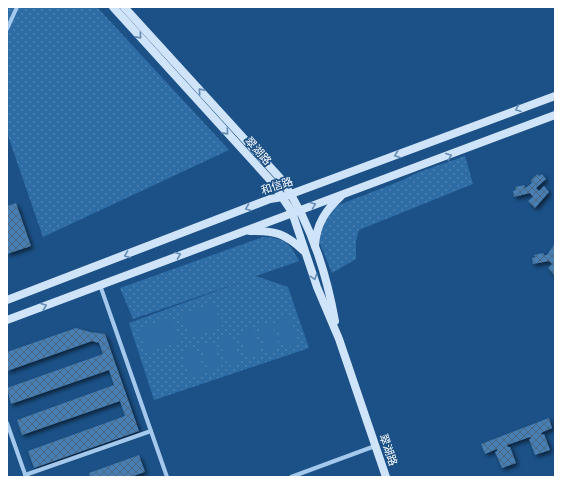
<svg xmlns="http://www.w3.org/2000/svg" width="562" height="484" font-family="'Fira Sans','Noto Sans SC',sans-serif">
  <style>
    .grass { fill: url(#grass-dots) }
    .garden { fill: #2e6ca5 }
    .building { fill: url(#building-cross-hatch); filter: url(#shadow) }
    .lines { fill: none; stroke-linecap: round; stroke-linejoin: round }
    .street { stroke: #a4c9ec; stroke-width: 4 }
    .secondary { stroke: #d0e4f9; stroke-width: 8 }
    .oneway { stroke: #638cb5 }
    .labels { text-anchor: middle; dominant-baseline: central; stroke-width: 3.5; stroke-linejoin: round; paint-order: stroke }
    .street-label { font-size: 11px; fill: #fff; stroke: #1b5187 }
  </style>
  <defs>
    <pattern id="grass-dots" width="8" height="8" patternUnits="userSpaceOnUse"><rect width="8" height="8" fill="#2e6ca5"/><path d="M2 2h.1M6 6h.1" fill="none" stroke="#4d82b2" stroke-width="1.8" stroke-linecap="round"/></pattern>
    <pattern id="building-cross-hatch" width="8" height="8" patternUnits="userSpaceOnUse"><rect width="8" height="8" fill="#487eb2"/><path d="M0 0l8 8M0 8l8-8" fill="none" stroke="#4a6884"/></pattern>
    <filter id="shadow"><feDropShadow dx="2.5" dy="2.5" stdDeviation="2" flood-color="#0009"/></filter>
  </defs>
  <rect width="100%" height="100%" fill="#1b5187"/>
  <g class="grass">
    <path d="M7 7H97L229 150 43 237 7 133Z"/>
    <path d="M465 156 473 184 359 230 356 241V259L332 273 319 241 324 220 336 206 398 182 419 172Z"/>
    <path d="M263 237C285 238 289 242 299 261L256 276 288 287 309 348 154 400 129 323 241 282 133 319 120 288Z"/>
  </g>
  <g class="garden">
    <path d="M214 303 222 327 190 338 181 315Z"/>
    <path d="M171 317 180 341 147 353 138 329Z"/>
    <path d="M289 317 298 343 285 348 276 321Z"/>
    <path d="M271 321 280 348 267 352 258 326Z"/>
    <path d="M252 328 262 354 248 359 239 332Z"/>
    <path d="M232 335 241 362 228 366 219 340Z"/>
    <path d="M213 342 222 368 209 372 200 346Z"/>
    <path d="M195 347 204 374 191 378 182 352Z"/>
  </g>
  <g class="building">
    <path d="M537 174 539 176 542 174 546 179 536 188 539 191 544 186 549 192 535 208 528 201 533 197 530 193 514 197 513 191 516 190 515 187 524 185 525 188 527 187 532 183 531 180Z"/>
    <path d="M16 203 31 246 7 254V206Z"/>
    <path d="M555 243V276L548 268 552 264 549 261 533 264 532 258 535 257 534 255 543 253 544 255H547Z"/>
    <path d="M76 328 90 332 105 334 139 431 34 468 28 451 125 416 120 401 22 435 17 420 114 385 109 370 11 404 7 388 103 354 99 343 92 341 7 371V352Z"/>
    <path d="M549 418 552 428 541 433 542 435 544 434 550 450 535 455 529 439H531L530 437 507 445 508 447H510L516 463 502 468 495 452 497 451V449L485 454 481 444Z"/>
    <path d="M139 455 145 472 130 477H90L89 473Z"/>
  </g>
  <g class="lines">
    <g class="street">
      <path d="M7 29 17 7"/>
      <path d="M100 285 167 477"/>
      <path d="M7 423 26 477"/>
      <path d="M25 475 151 431"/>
      <path d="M291 477 375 446"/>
    </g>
    <g class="secondary">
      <path d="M113 7 272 182 292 212 317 287 339 339 386 477"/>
      <path d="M124 7 281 179C310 221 326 271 335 321"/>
      <path d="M250 231C275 230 286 234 304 251"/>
      <path d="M315 246C316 224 326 210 341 196"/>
      <path d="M7 300 270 199 283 197 555 96"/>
      <path d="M7 320 555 115"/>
    </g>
  </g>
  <defs><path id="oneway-chevron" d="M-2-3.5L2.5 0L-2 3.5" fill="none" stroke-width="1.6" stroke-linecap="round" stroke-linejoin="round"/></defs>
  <g class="oneway">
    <use href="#oneway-chevron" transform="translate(139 36) rotate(48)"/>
    <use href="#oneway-chevron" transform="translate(201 91) rotate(-132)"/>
    <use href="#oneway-chevron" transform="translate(518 109) rotate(160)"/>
    <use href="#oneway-chevron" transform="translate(226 132) rotate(48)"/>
    <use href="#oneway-chevron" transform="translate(397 155) rotate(160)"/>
    <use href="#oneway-chevron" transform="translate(449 156) rotate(-20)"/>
    <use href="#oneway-chevron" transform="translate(313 205) rotate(-21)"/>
    <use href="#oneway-chevron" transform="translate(248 208) rotate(159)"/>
    <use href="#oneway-chevron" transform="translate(127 255) rotate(159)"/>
    <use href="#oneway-chevron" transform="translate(178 255) rotate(-21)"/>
    <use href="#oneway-chevron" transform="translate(314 277) rotate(72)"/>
    <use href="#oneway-chevron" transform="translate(44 306) rotate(-20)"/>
  </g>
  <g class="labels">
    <g class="street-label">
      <text transform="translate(258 151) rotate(48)">翠湖路</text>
      <text transform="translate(277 186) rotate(-18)">和信路</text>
      <text transform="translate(388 450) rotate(71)">翠湖路</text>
    </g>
  </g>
  <rect width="562" height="484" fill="none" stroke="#ffffff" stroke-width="16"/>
</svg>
